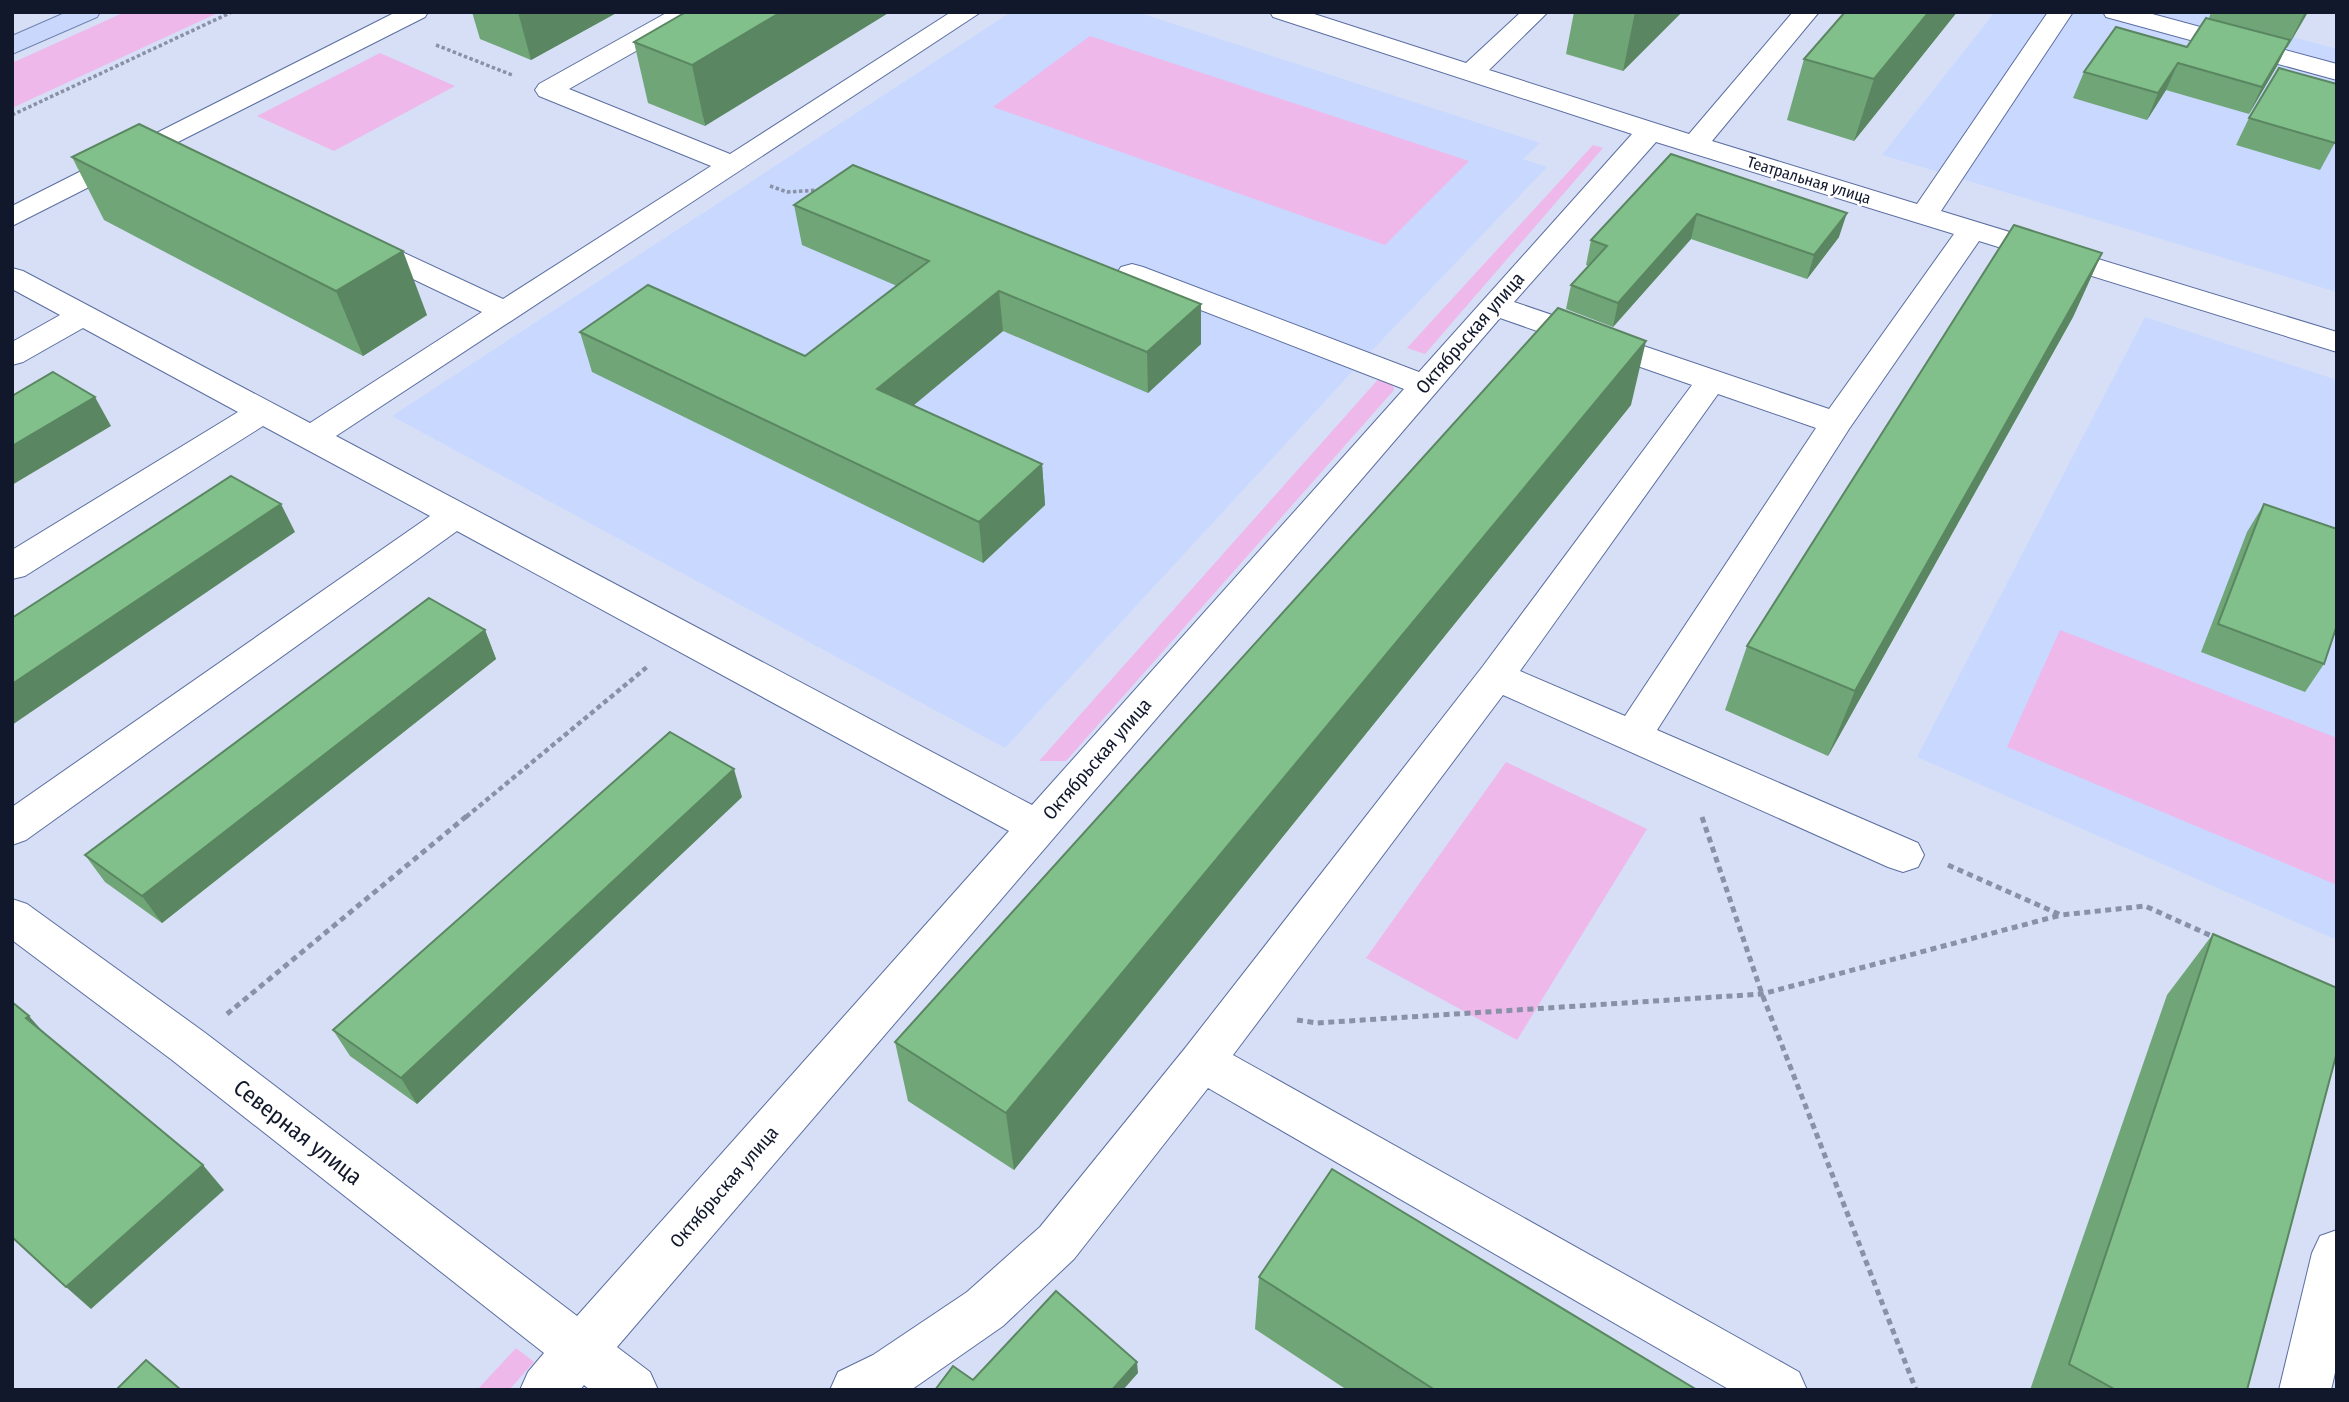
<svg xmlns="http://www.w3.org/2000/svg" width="2349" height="1402" font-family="'Fira Sans Condensed',sans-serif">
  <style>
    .built { fill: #c9d8fe }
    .green { fill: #eeb8eb }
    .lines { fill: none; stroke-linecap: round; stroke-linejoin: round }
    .minor-casing { stroke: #5b6ea0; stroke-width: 2 }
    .major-casing { stroke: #7183b1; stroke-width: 2 }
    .path-far2 { stroke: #8891a6; stroke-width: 3.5; stroke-dasharray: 3.5 2.5; stroke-linecap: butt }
    .path-far1 { stroke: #8891a6; stroke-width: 4.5; stroke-dasharray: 5 3.5; stroke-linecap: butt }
    .path { stroke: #8891a6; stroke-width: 5; stroke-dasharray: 6 4.5; stroke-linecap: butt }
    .minor { fill: #fff; fill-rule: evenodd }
    .major { fill: #c8d7fb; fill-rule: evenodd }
    .wall { fill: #6fa577 }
    .shaded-wall { fill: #5a8661 }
    .building { fill: #81c08a; stroke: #5a8661; stroke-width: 2 }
    .labels { text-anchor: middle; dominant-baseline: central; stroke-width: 5; stroke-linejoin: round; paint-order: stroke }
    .far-street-label { font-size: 16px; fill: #11182c; stroke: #fff }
    .street-label { font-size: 19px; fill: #11182c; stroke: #fff }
    .near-street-label { font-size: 23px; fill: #11182c; stroke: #fff }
  </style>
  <rect width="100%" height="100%" fill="#d6dff6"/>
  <g class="built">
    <path d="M1011 12H1137L1540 143 1523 159 1547 167 1362 361 1005 748 392 416Z"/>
    <path d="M1995 12H2201L2337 49V292L1882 155Z"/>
    <path d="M2145 317 2337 380V940L1917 757Z"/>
  </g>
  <g class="green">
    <path d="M125 12H220L12 108V63Z"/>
    <path d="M1090 36 1469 161 1385 245 993 107Z"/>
    <path d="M380 53 455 86 334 151 257 116Z"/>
    <path d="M1593 145 1603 148 1425 354 1407 348Z"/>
    <path d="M1382 375 1391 379 1394 390 1066 761H1039Z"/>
    <path d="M2060 630 2337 738V885L2007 747Z"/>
    <path d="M1506 762 1647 829 1517 1040 1366 958Z"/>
    <path d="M516 1348 534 1362 509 1390H477Z"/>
  </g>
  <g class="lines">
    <defs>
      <g id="minor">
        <path d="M396 12H428L425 17 12 226V206Z"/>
        <path d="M668 12H699L696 17 569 89 730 154 951 12H981L336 436 1032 805 1404 389 1121 279 1117 273 1121 267 1132 264 1143 267 1419 372 1632 134 1273 17 1270 12H1308L1466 63 1521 12H1548L1489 70 1689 134 1793 12H1819L1712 141 1917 204 2048 12H2073L1941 211 2337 332V352L1979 241 1849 429 1657 730 1918 843 1924 855 1918 867 1903 872 1888 867 1503 695 1233 1055 1799 1372 1807 1390H1730L1208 1088 1074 1259 1003 1326 911 1390H830L838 1372 873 1355 967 1292 1040 1227 1186 1047 1483 666 1692 385 1500 318 617 1347 650 1372 658 1390H590L584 1385 580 1390H520L528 1372 544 1353 172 1060 12 940V899L27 904 204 1032 577 1316 1009 831 457 531 26 840 12 845V807L430 516 263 426 25 576 12 579V550L238 412 83 328 23 362 12 365V342L60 315 12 289V268L23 271 310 423 482 312 350 249 345 243 350 237 360 234 370 237 503 299 711 166 539 96 535 90 539 84ZM1656 142 1954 234 1829 409 1514 302ZM1718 394 1816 428 1625 716 1520 671Z"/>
        <path d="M2103 12H2145L2337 64V80L2106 17Z"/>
        <path d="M2337 1230V1364L2331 1390H2279L2312 1253 2320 1236Z"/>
      </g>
      <path id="major" d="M67 12H100L97 17 12 54V36Z"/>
    </defs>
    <use href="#minor" class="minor-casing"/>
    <use href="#major" class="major-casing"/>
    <g class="path-far2">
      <path d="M436 45 512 75"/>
      <path d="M12 115 232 12"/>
      <path d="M770 186 787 192 820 190"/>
    </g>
    <path class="path-far1" d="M466 817 647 667"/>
    <g class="path">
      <path d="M1702 817 1762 994 1916 1390"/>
      <path d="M1948 865 2061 915 2145 906 2216 938"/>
      <path d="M227 1014 468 815"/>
      <path d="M1297 1020 1317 1023 1762 994 2061 915"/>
    </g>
    <use href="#minor" class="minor"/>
    <use href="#major" class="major"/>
  </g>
  <g class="wall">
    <path d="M472 12H618L531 60 480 39Z"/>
    <path d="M686 12 705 126 648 103 634 42Z"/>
    <path d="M1574 12H1682L1623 71 1566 54Z"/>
    <path d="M1957 12 1854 141 1787 120 1804 59Z"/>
    <path d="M2211 12H2308L2287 48 2286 47 2277 66 2249 114 2166 90 2147 120 2073 98 2084 72 2187 47 2209 18Z"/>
    <path d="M2249 118 2337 139 2320 170 2236 145Z"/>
    <path d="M1671 154 1839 237 1807 279 1691 239 1613 327 1566 309 1571 285 1589 266 1586 265 1591 240Z"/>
    <path d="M72 157 427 315 363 356 104 220Z"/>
    <path d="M794 205 1201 304V344L1148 393 1003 331 913 405 1042 464 1045 505 983 563 592 372 580 332 805 356 897 286 802 245Z"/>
    <path d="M2102 253 2073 317 1828 756 1725 710 1747 646Z"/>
    <path d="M1631 405 1014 1170 908 1101 895 1042Z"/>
    <path d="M2264 504 2337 529V630H2335L2324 664 2305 692 2201 652 2247 532Z"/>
    <path d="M485 630 496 659 162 923 105 882 85 855Z"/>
    <path d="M742 797 417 1104 350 1056 333 1030Z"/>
    <path d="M2213 934 2247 1390H2030L2167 995Z"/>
    <path d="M1259 1277 1697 1390H1347L1255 1329Z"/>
  </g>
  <g class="shaded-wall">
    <path d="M518 12H618L531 60Z"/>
    <path d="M781 12H890L705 126 692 65Z"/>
    <path d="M1635 12H1682L1623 71Z"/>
    <path d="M1929 12H1957L1854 141 1874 79Z"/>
    <path d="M2305 12H2308L2287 48Z"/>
    <path d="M2290 40 2277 66 2249 114 2262 87Z"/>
    <path d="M2178 63 2166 90 2147 120 2158 93Z"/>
    <path d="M1847 213 1839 237 1807 279 1814 255Z"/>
    <path d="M1697 214 1691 239 1613 327 1618 303Z"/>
    <path d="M403 251 427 315 363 356 336 291Z"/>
    <path d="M2102 253 2073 317 1828 756 1855 691Z"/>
    <path d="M999 291 1003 331 884 430 877 389Z"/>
    <path d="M1201 304V344L1148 393 1147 352Z"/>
    <path d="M1646 341 1631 405 1014 1170 1006 1113Z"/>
    <path d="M95 397 111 426 12 485V446Z"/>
    <path d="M1042 464 1045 505 983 563 979 522Z"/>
    <path d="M281 504 295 532 12 725V684Z"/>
    <path d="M485 630 496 659 162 923 142 896Z"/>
    <path d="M734 769 742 797 417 1104 401 1078Z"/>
    <path d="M29 1016 52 1042 26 1018Z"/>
    <path d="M203 1165 224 1190 91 1309 66 1287Z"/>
    <path d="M1137 1362 1138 1373 1123 1390H1112Z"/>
  </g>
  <g class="building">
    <path d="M686 12H781L692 65 634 42Z"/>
    <path d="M1845 12H1929L1874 79 1804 59Z"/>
    <path d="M2206 18 2290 40 2262 87 2178 63 2158 93 2084 72 2116 27 2187 47Z"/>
    <path d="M2279 68 2337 84V139L2335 143 2249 118Z"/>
    <path d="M139 124 403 251 336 291 72 157Z"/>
    <path d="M1671 154 1847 213 1814 255 1697 214 1618 303 1571 285 1607 246 1591 240Z"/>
    <path d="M853 165 1201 304 1147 352 999 291 877 389 1042 464 979 522 580 332 648 285 805 356 929 261 794 205Z"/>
    <path d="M2014 225 2102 253 1855 691 1747 646Z"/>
    <path d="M1558 308 1646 341 1006 1113 895 1042Z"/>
    <path d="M53 372 95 397 12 446V396Z"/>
    <path d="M231 476 281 504 12 684V618Z"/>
    <path d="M2264 504 2337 529V625L2324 664 2218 624Z"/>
    <path d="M429 598 485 630 142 896 85 855Z"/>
    <path d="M670 732 734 769 401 1078 333 1030Z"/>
    <path d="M2213 934 2337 988V1052L2247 1390H2116L2069 1364Z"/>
    <path d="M12 1002 29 1016 26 1018 203 1165 66 1287 12 1237Z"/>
    <path d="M1332 1169 1697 1390H1435L1259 1277Z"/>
    <path d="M1056 1291 1137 1362 1112 1390H935L953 1366 973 1380Z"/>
    <path d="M146 1360 181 1390H116Z"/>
  </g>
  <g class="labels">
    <g class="far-street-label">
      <text transform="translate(1809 180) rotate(17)">Театральная улица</text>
    </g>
    <g class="street-label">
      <text transform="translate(1470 333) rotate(-49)">Октябрьская улица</text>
      <text transform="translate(1097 759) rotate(-49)">Октябрьская улица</text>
      <text transform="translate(724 1187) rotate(-49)">Октябрьская улица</text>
    </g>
    <g class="near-street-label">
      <text transform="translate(298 1132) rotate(38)">Северная улица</text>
    </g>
  </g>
  <rect width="2349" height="1402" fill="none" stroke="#11182c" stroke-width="28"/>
</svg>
